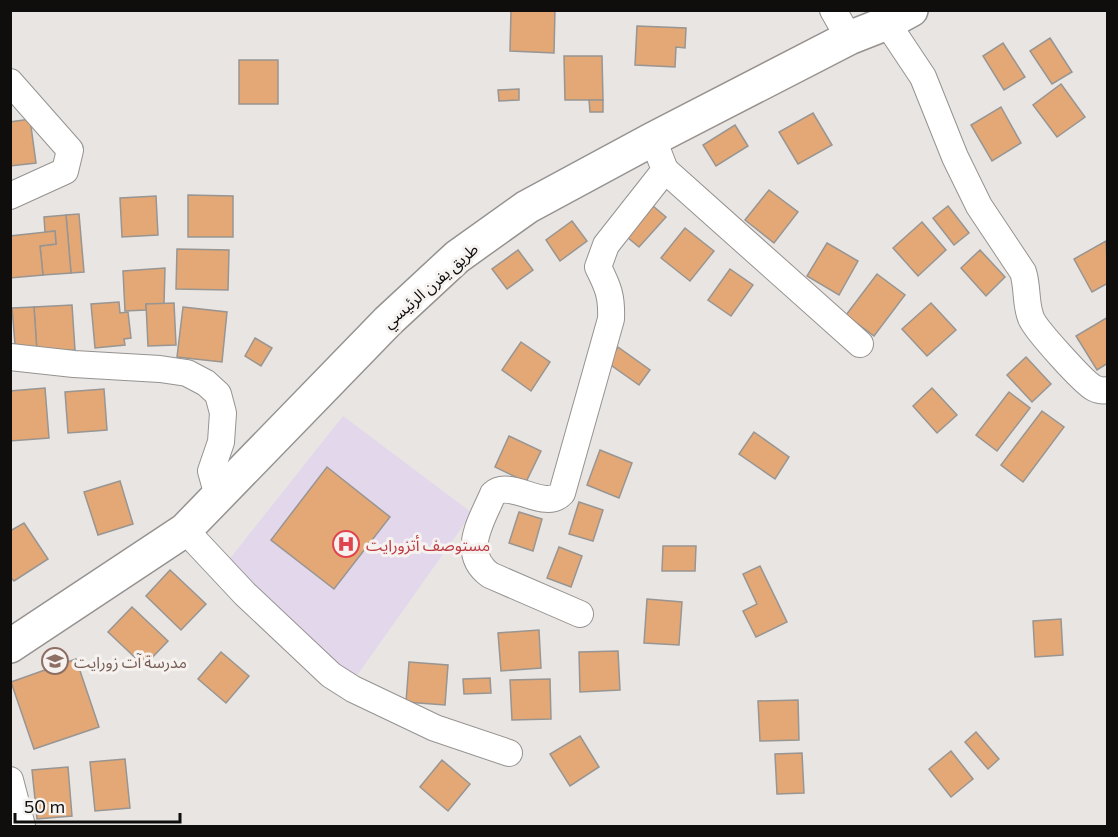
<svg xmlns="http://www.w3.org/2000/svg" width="1118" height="837" font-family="Commissioner,'Noto Sans Arabic',sans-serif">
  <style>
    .medical { fill: #e2d7eb }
    .building { fill: #e3a875; stroke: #989592; stroke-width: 1.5 }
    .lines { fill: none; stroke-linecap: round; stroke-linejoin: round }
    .street-casing { stroke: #969290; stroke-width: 28 }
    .primary-casing { stroke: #969290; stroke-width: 36 }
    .street { stroke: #fff; stroke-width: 26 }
    .primary { stroke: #fff; stroke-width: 33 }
    .labels { text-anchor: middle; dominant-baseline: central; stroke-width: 6; stroke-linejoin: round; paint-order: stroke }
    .street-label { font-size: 16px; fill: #0f0e0d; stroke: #f6f2f0 }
    .health-label { font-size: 16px; fill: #be3a42; stroke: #f6f2f0; text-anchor: start }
    .education-label { font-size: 16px; fill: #785e54; stroke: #f6f2f0; text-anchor: start }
  </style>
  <rect width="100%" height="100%" fill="#e8e5e3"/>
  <path class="medical" d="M343 416 472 513 353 681 217 575Z"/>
  <g class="building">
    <path d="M511 10H555L554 53 510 51Z"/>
    <path d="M637 26 686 28 685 48 676 47 675 67 635 65Z"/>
    <path d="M1050 38 1072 72 1052 84 1030 51Z"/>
    <path d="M1003 43 1025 77 1004 90 983 56Z"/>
    <path d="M564 56H602L603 100H565Z"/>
    <rect x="239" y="60" width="39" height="44"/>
    <path d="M1061 84 1085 117 1057 137 1033 105Z"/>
    <path d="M519 89V100L499 101 498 90Z"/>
    <path d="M589 100H603V112H590Z"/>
    <path d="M1001 107 1021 143 992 161 971 125Z"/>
    <path d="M813 113 832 145 798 164 779 132Z"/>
    <path d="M30 119 36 163 10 166V122Z"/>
    <path d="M735 125 748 146 716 166 703 145Z"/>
    <path d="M769 190 798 212 774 243 745 220Z"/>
    <path d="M188 195 233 196V237H188Z"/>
    <path d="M156 196 158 235 122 237 120 198Z"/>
    <path d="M653 206 666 217 639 247 627 237Z"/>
    <path d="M948 206 969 233 954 245 933 218Z"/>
    <path d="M79 214 84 272 71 273 66 215Z"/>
    <path d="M66 215 71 273 43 275 40 246 56 244 55 231 45 232 44 217Z"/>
    <path d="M572 221 587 241 560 261 546 240Z"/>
    <path d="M922 222 946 250 918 276 893 248Z"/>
    <path d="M685 228 714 251 690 281 661 258Z"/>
    <path d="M55 231 56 244 40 246 43 275 10 278V236Z"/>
    <path d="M1106 241 1108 283 1092 292 1074 259Z"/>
    <path d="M827 243 858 261 839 295 807 276Z"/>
    <path d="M177 249 229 250 228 290 176 289Z"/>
    <path d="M518 250 533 270 507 289 492 269Z"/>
    <path d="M980 250 1005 277 986 296 961 268Z"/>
    <path d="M165 268 164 304H146V310L125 311 123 271Z"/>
    <path d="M730 269 753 285 731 316 708 300Z"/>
    <path d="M877 274 905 295 874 336 846 315Z"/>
    <path d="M119 302 120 313 128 312 131 338 124 339 125 345 95 348 91 304Z"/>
    <path d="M174 303 176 345 148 346 146 304Z"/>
    <path d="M931 303 956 330 927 356 902 329Z"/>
    <path d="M72 305 75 350 37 352 34 307Z"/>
    <path d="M34 307 37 352 15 344 12 308Z"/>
    <path d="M183 307 227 312 222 362 177 357Z"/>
    <path d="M1108 317V363L1097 370 1076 336Z"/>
    <path d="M255 338 272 348 261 366 245 356Z"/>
    <path d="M521 342 550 362 531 391 502 370Z"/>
    <path d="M618 347 650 370 639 385 608 363Z"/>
    <path d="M1026 357 1051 384 1032 402 1007 375Z"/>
    <path d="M45 388 49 438 10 441V391Z"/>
    <path d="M932 388 957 415 937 433 913 406Z"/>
    <path d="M104 389 107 430 68 433 65 392Z"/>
    <path d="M1009 392 1030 408 997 451 976 435Z"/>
    <path d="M1042 411 1064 427 1023 482 1001 465Z"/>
    <path d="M754 432 789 457 775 479 739 454Z"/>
    <path d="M509 436 541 451 526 482 495 467Z"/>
    <path d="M600 450 632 463 619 498 587 485Z"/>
    <path d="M327 467 390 517 334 589 271 540Z"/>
    <path d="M120 481 133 524 98 535 84 492Z"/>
    <path d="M579 502 603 510 593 541 569 534Z"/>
    <path d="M519 512 542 519 533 551 509 543Z"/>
    <path d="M24 523 48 559 14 581 10 577V531Z"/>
    <path d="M663 546H696L695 571H662Z"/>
    <path d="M559 547 582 556 571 587 547 578Z"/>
    <path d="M760 566 787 622 756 637 743 611 757 604 743 574Z"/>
    <path d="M170 570 206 604 181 630 146 596Z"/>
    <path d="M647 599 682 602 679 645 644 643Z"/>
    <path d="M132 607 168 641 144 666 108 632Z"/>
    <path d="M1061 619 1063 655 1035 657 1033 621Z"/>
    <path d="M539 630 541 668 501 671 498 633Z"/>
    <path d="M618 651 620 690 580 692 579 652Z"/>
    <path d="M221 652 249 676 226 703 198 679Z"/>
    <path d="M76 659 99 727 34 749 11 682Z"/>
    <path d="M409 662 448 665 445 705 406 702Z"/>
    <path d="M490 678 491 693 464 694 463 679Z"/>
    <path d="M550 679 551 719 512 720 510 680Z"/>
    <path d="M798 700 799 740 760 741 758 701Z"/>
    <path d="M976 732 999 759 988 769 965 742Z"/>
    <path d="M580 736 599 767 570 786 550 754Z"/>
    <path d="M951 751 973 779 951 797 929 769Z"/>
    <path d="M802 753 804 793 777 794 775 754Z"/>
    <path d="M125 759 130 808 95 811 90 762Z"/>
    <path d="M442 760 470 784 448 811 420 787Z"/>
    <path d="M68 767 72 816 37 819 32 770Z"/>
  </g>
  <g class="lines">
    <defs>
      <g id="street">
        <path d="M833 10 849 38"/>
        <path d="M887 23 923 77 955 157 979 206 1023 272C1028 287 1025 303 1031 318 1035 329 1084 383 1094 388 1098 390 1103 391 1108 390"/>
        <path d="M10 82 70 150 65 171 10 196"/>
        <path d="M665 170 860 344"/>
        <path d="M10 357 74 364 160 369 187 373 206 383 218 394 223 413 221 442 211 471 218 496"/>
        <path d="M185 530 245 594 331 675 353 689 435 728 509 753"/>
        <path d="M580 614 490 575C460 553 481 522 493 494 510 478 545 512 562 493L611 319C612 296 608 287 598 267L606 245 665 170 653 139"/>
        <path d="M10 780 22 826"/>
      </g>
      <path id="primary" d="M10 646 185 530 388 321 457 257 527 207 653 139 849 38 887 23 911 10"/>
    </defs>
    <use href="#street" class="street-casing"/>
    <use href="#primary" class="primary-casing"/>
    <use href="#street" class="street"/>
    <use href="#primary" class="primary"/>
  </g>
  <defs>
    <symbol id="hospital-ring" viewBox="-11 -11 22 22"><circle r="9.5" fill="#f6f2f0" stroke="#e0444e" stroke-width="1.5"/><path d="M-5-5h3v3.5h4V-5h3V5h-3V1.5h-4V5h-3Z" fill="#e0444e"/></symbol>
    <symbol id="school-ring" viewBox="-11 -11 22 22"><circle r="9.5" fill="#f6f2f0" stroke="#8d6e63" stroke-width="1.5"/><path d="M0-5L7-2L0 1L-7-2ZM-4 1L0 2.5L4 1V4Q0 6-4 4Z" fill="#8d6e63"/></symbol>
  </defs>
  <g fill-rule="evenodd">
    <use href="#hospital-ring" x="331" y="529" width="30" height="30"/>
    <use href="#school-ring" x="40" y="646" width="30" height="30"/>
  </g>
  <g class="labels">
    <g class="street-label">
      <text transform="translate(430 285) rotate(-41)">طريق يفرن الرئيسي</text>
    </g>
    <g class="health-label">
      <text x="366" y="544">مستوصف أتزورايت</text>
    </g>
    <g class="education-label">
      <text x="74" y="661">مدرسة آت زورايت</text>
    </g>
  </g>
  <rect width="1118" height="837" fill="none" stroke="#0f0e0d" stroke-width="24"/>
  <path d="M15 813v9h165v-9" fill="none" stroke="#0f0e0d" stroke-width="3"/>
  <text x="24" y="813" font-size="18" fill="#0f0e0d" stroke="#f6f2f0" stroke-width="4.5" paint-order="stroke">50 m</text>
</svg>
